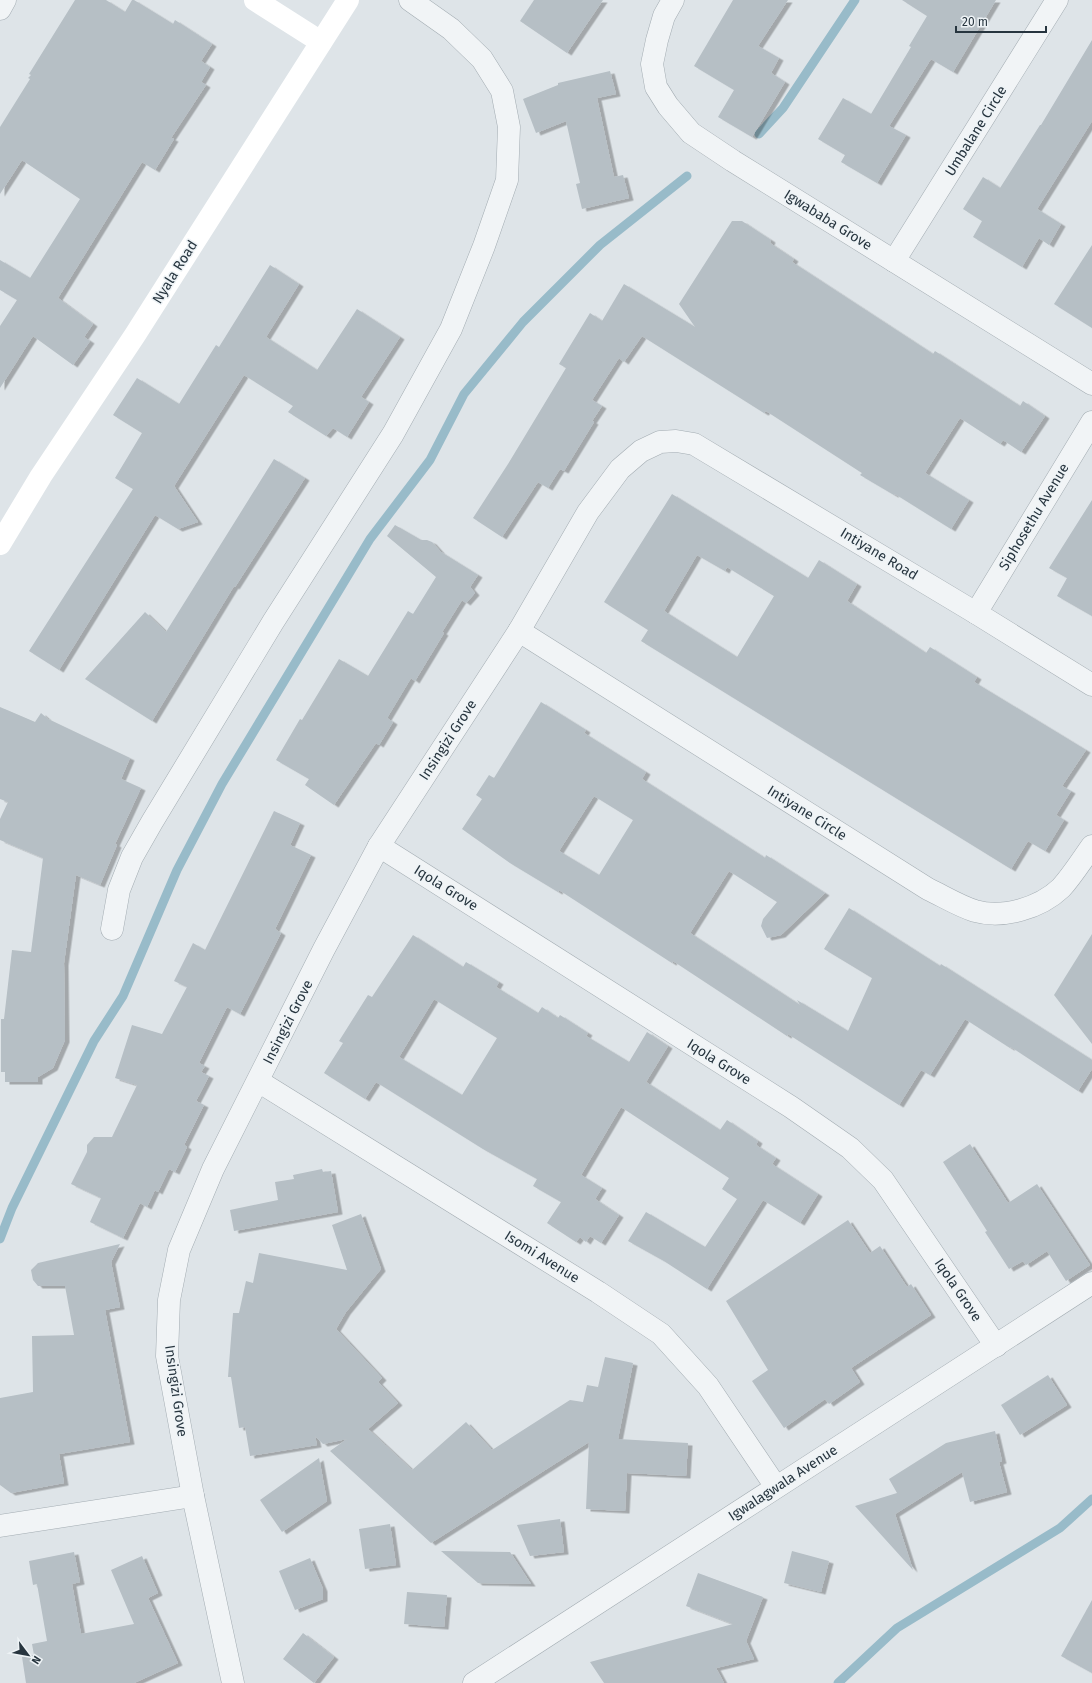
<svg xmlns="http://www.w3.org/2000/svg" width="1092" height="1683" font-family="'Fira Sans',sans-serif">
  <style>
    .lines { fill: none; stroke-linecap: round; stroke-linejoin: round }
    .stream { stroke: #98bbc9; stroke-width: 9 }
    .building { fill: #b6bfc5; fill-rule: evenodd; filter: url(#shadow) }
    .street-casing { stroke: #a3acb2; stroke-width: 23 }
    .street { stroke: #f1f4f6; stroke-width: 22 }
    .secondary { stroke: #fff; stroke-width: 22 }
    .labels { text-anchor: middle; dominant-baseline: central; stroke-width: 3; stroke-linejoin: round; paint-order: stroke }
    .street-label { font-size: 14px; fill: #27353f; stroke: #eef3f6 }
  </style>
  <defs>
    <filter id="shadow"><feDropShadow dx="4.5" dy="2.5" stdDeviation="0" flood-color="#0004"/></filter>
  </defs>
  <rect width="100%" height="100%" fill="#dee4e8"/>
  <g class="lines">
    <g class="stream">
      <path d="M759 134 783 108 855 0"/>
      <path d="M0 1239 12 1208 94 1041 123 996 177 870 222 784 370 539 430 460 464 394 523 322 600 245 687 176"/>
      <path d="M838 1683 897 1628 1060 1528 1092 1499"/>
    </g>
  </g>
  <g class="building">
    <path d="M75 0H106L125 12 132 0H134L173 24 175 20 212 44 201 61 210 67 201 82 206 85 171 138 174 139 155 170 142 162 58 298 93 324 84 337 90 341 73 365 33 336 0 388V326L17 300 0 290V260L30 278 80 199 22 160 0 194V127L30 79 28 78 31 75 29 74Z"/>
    <path d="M534 0H603L567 53 520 21Z"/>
    <path d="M733 0H788L758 46 779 58 771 73 785 82 752 137 718 117 734 90 694 66Z"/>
    <path d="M902 0H996L953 72 931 59 889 126 906 135 877 183 841 162 845 155 818 139 843 98 871 114 911 47 909 46 927 16Z"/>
    <path d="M1092 40V121L1037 209 1061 224 1049 245 1039 238 1022 267 973 237 982 221 963 209 983 177 1000 188 1040 125H1041Z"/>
    <path d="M610 71 616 94 597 98 614 177 623 175 629 198 582 209 576 184 580 183 566 121 536 133 523 99 558 85V83Z"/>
    <path d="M732 221H742L771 240 770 243 794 259 792 262 933 354 935 351 1020 406 1023 401 1045 416 1021 452 1003 440 1000 444 960 418 925 473 969 500 951 529 895 494 894 495 860 475 862 473 766 411 764 413 642 336 624 362 619 358 592 400 602 406 592 421 594 422 564 471 560 469 548 488 538 482 502 537 473 518 508 464 566 368 559 364 590 313 602 321 624 284 695 327 679 304Z"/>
    <path d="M1092 245V328L1054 304Z"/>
    <path d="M270 265 299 284 266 337 317 370 357 309 400 337 361 397 369 402 347 437 333 428 326 436 288 412 293 406 244 375 174 486 198 522 178 529 155 515 59 670 29 651 133 489 115 478 142 433 113 415 137 378 179 404 216 345 219 347Z"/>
    <path d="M274 459 305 478 235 587 234 586 152 721 85 679 145 612 166 632Z"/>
    <path d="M672 494 808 578 819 560 857 584 847 601 926 653 930 647 977 677 974 682 1086 750 1062 786 1071 791 1056 815 1064 820 1045 851 1028 841 1011 869 641 641 648 630 604 602ZM697 555 725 571 727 567 774 596 737 657 664 611Z"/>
    <path d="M1092 500V616L1057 596 1067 578 1049 568Z"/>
    <path d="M395 525 421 540H427L432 542 441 552 478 575 470 587 475 593 466 603 462 600 442 632 444 633 415 681 411 678 387 718 393 722 379 745 376 743 334 805 305 785 309 779 276 760 300 719 302 720 339 659 368 676 408 611 413 614 436 577 387 536Z"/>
    <path d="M541 702 586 730 584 733 646 772 642 779 765 858 766 855 825 893 781 935 767 938 761 926 763 919 777 902 729 871 690 933 800 1005 797 1000 848 1031 872 978 824 949 849 908 940 966 941 964 1092 1060V1069L1078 1091 1011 1047 1010 1048 965 1019 930 1075 921 1070 899 1105 788 1034 787 1036 673 961 672 963 559 890 558 892 510 863 462 829 482 799 476 795 489 775 494 778ZM594 796 633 820 599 875 559 851Z"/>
    <path d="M0 707 35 722 41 713 48 719 130 758 121 779 141 788 115 844 117 845 100 885 76 875 64 963 65 1040 53 1068 38 1077V1082H5V1072H1V1019H4L12 950 31 952 43 858 0 840V819L8 802 0 799Z"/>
    <path d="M274 811 300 823 290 845 311 855 275 929 281 933 240 1014 227 1007 199 1063 205 1066 201 1072 209 1076 196 1101 204 1105 184 1145 187 1147 175 1172 169 1169 158 1192 155 1190 147 1207 140 1203 123 1238 90 1222 101 1198 71 1184 87 1152V1145L94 1137H112L137 1085 115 1078 132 1025 162 1034 187 987 174 981 193 943 205 950Z"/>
    <path d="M1092 934V1044L1054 995Z"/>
    <path d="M413 935 463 967 466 962 499 982 496 987 538 1013 542 1007 558 1018 560 1015 588 1033 586 1036 629 1062 647 1032 668 1046 646 1082 720 1130 727 1120 758 1141 756 1145 776 1158 772 1164 818 1194 800 1223 763 1200 707 1289 664 1261 628 1241 646 1212 705 1247 737 1199 722 1189 729 1178 621 1107 581 1175 602 1188 595 1199 619 1215 601 1243 590 1236 586 1242 580 1237 576 1242 547 1223 561 1202 533 1186 537 1179 483 1149 376 1082 365 1099 324 1073 343 1043 339 1041 368 995 372 997ZM434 999 497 1038 462 1095 399 1057Z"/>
    <path d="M970 1144 1008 1203 1037 1184 1090 1265 1066 1281 1047 1251 1026 1265 1023 1261 1009 1269 985 1232 987 1231 943 1162Z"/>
    <path d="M322 1169 323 1172 331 1171 338 1212 234 1231 230 1210 278 1200 275 1182 294 1179 293 1175Z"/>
    <path d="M361 1214 381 1269 346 1312 336 1329 382 1378 378 1382 398 1403 368 1429 412 1470 466 1422 492 1450 570 1400 583 1402 587 1385 598 1387 605 1357 633 1363 618 1439 688 1443 686 1476 627 1473 625 1511 586 1509 589 1442 431 1543 330 1451 347 1439 323 1444 315 1436 317 1445 250 1456 245 1427 239 1428 231 1377H228L233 1313H239L246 1281 253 1283 259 1253 347 1270 332 1225Z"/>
    <path d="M848 1220 870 1253 880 1246 907 1287 911 1284 931 1315 851 1368 860 1382 829 1404 825 1399 784 1428 752 1381 768 1370 726 1301Z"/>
    <path d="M120 1244 111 1262 120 1307 105 1310 130 1442 59 1454 64 1483 11 1493 0 1485V1398L33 1392 32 1336 74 1335 65 1286H38L33 1280 31 1270 38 1263Z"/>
    <path d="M1048 1375 1067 1405 1020 1435 1001 1405Z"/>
    <path d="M995 1431 1002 1461 999 1462 1007 1492 970 1502 962 1472 895 1514 913 1570 855 1506 897 1493 889 1479 946 1443Z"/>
    <path d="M319 1458 327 1501 282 1532 260 1500Z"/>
    <path d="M560 1519 564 1552 530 1556 517 1525Z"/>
    <path d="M390 1524 396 1565 365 1569 359 1529Z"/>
    <path d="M441 1551 510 1552 531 1584 478 1583Z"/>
    <path d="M792 1551 829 1561 821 1592 784 1583Z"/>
    <path d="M74 1552 80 1582 72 1584 81 1634 134 1624 111 1570 142 1556 158 1593 148 1598 178 1663 134 1683H26L22 1657 34 1655 32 1644 47 1641 37 1584 33 1585 29 1561Z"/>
    <path d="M310 1558 323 1589V1599L295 1610 279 1571Z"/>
    <path d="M698 1573 763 1597 746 1641 754 1659 716 1668 724 1683H604L590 1662 733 1624 686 1606Z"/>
    <path d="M407 1592 447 1595 444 1627 404 1624Z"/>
    <path d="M1092 1600V1673L1061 1656Z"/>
    <path d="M303 1633 334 1657 314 1683 283 1659Z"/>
  </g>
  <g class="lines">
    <defs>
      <g id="street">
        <path d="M673 0 664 16 657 40 652 64 656 87 668 106 691 133 733 161 1092 384"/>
        <path d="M0 9 5 0"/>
        <path d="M894 261 1057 0"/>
        <path d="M976 613 1092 422"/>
        <path d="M519 631 928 889C943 896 959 906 975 911 1003 919 1040 908 1061 888 1072 876 1082 860 1092 846"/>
        <path d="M379 846 791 1107 850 1148 883 1180 996 1346"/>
        <path d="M112 929 119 890 132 857 152 822 273 622 393 434 451 329 484 246 507 180 509 127 502 91 482 59 451 29 410 0"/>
        <path d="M258 1081 598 1292 661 1334 708 1386 776 1487"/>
        <path d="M0 1526 193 1496"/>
        <path d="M233 1683 193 1496 167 1356 169 1300 179 1250 213 1169 324 949 379 846 519 631 588 512 620 469 641 451 660 442 676 441 694 444 976 613 1092 685"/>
        <path d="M474 1683 1092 1283"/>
      </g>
    </defs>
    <use href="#street" class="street-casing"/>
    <use href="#street" class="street"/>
    <g class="secondary">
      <path d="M255 0 321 42"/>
      <path d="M0 544 41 476 135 335 348 0"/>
    </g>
  </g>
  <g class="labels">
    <g class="street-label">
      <text transform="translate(976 131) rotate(-58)">Umbalane Circle</text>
      <text transform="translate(828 220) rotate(32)">Igwababa Grove</text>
      <text transform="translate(175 272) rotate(-58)">Nyala Road</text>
      <text transform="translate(1034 517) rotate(-59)">Siphosethu Avenue</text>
      <text transform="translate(879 554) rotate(31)">Intiyane Road</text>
      <text transform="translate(448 740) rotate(-57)">Insingizi Grove</text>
      <text transform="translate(807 813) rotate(32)">Intiyane Circle</text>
      <text transform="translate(446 888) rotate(32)">Iqola Grove</text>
      <text transform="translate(288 1022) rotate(-63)">Insingizi Grove</text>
      <text transform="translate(719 1062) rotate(32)">Iqola Grove</text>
      <text transform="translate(542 1257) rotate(32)">Isomi Avenue</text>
      <text transform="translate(958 1290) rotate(56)">Iqola Grove</text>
      <text transform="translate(176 1391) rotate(82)">Insingizi Grove</text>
      <text transform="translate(783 1483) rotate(-33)">Igwalagwala Avenue</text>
    </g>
  </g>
  <g transform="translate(28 1655) rotate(122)" stroke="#eef3f6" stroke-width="3" paint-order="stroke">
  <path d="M0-3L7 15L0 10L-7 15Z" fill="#27353f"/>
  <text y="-6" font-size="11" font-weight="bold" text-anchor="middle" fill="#27353f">N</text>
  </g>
  <path d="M956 26v6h90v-6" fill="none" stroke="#27353f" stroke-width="2"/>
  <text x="962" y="26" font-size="12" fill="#27353f" stroke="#eef3f6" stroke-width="3" paint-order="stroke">20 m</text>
</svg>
